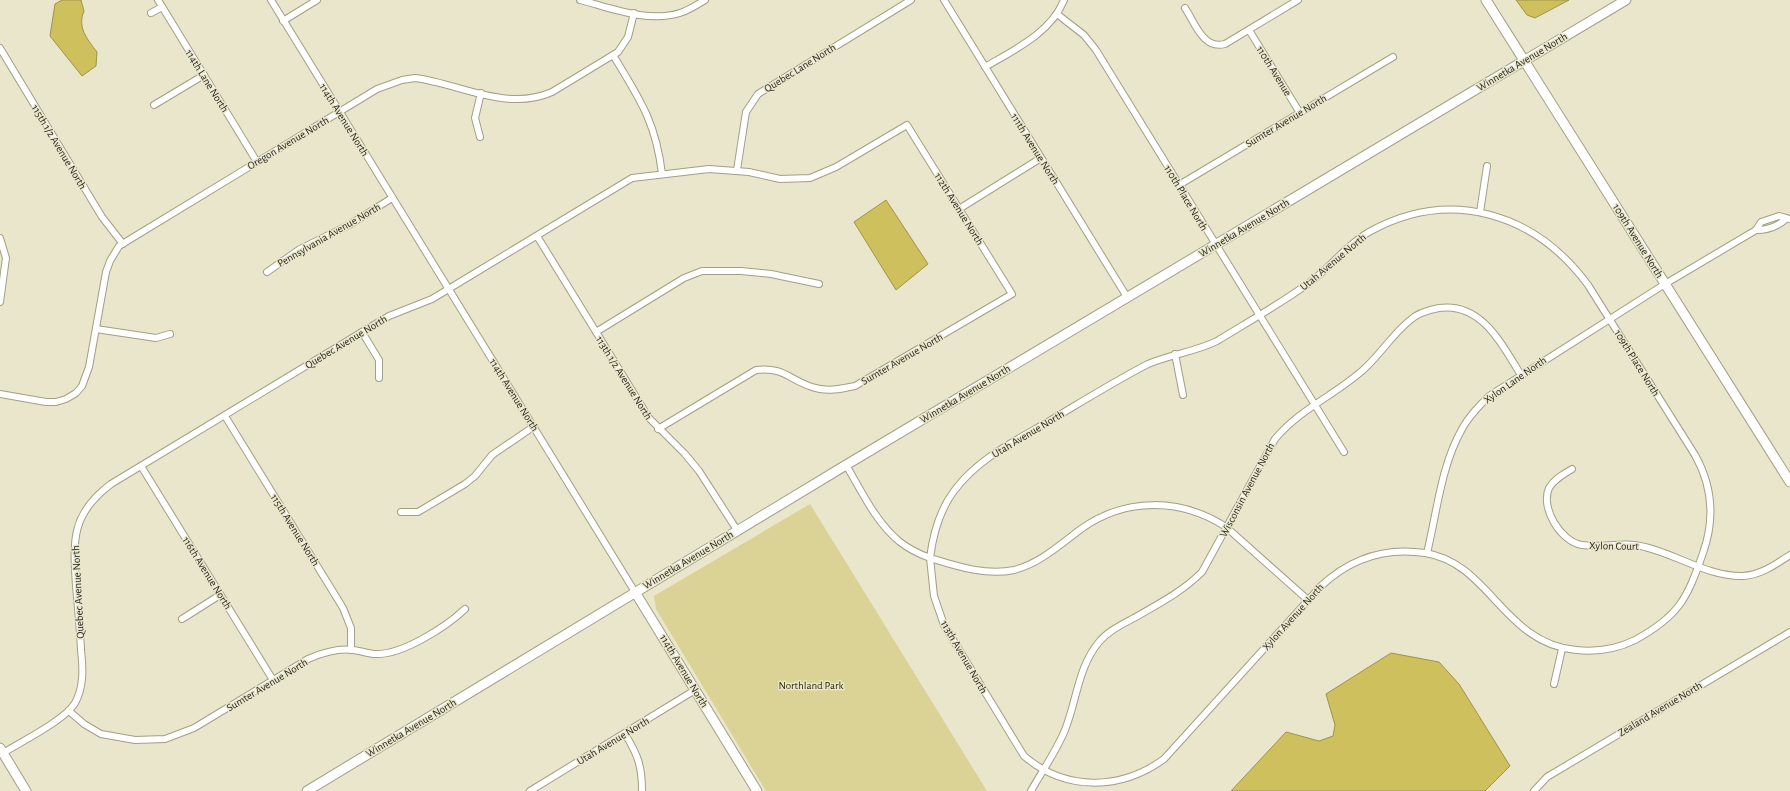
<svg xmlns="http://www.w3.org/2000/svg" width="1790" height="791" font-family="'Alegreya Sans',sans-serif">
  <style>
    .green { fill: #dbd296 }
    .water { fill: #cfc05e; stroke: #9e934b }
    .lines { fill: none; stroke-linecap: round; stroke-linejoin: round }
    .street-casing { stroke: #a29f86; stroke-width: 8 }
    .secondary-casing { stroke: #a29f86; stroke-width: 11 }
    .street { stroke: #fff; stroke-width: 6 }
    .secondary { stroke: #fff; stroke-width: 9 }
    .labels { text-anchor: middle; dominant-baseline: central; stroke-width: 3; stroke-linejoin: round; paint-order: stroke }
    .street-label { font-size: 11px; fill: #2c2a20; stroke: #e9e6cc }
    .park-label { font-size: 11px; fill: #302900; stroke: #e9e6cc }
  </style>
  <rect width="100%" height="100%" fill="#e9e6cc"/>
  <path class="green" d="M810 504 987 791H766L656 609 654 596Z"/>
  <g class="water">
    <path d="M62 0H81L84 11C77 27 87 39 97 52L96 66 82 76 50 36 55 4Z"/>
    <path d="M1516 0H1569L1535 18 1527 15Z"/>
    <path d="M886 200 928 264 896 290 854 222Z"/>
    <path d="M1391 653 1439 662 1459 684 1510 766 1485 791H1231L1286 732 1319 741 1333 736 1335 725 1326 694Z"/>
  </g>
  <g class="lines">
    <defs>
      <g id="street">
        <path d="M158 0 257 162"/>
        <path d="M271 0 635 592"/>
        <path d="M580 0C611 8 648 23 680 13 689 10 697 5 705 0"/>
        <path d="M944 0 1127 297"/>
        <path d="M1185 8C1195 23 1203 50 1225 44L1298 0"/>
        <path d="M151 13 162 7"/>
        <path d="M1057 14 1084 35 1096 50 1344 452"/>
        <path d="M283 21 317 0"/>
        <path d="M1249 30 1300 113"/>
        <path d="M0 48 102 217 123 244"/>
        <path d="M613 55C639 98 656 122 662 174"/>
        <path d="M985 67C1014 50 1051 33 1064 0"/>
        <path d="M154 105 204 75"/>
        <path d="M480 137 475 118 481 93"/>
        <path d="M737 170 746 112 758 94 911 0"/>
        <path d="M1179 185 1393 57"/>
        <path d="M959 209 1041 158"/>
        <path d="M1480 212 1487 166"/>
        <path d="M1756 230C1768 230 1777 227 1786 219"/>
        <path d="M537 236 649 418 685 454 699 471 737 530"/>
        <path d="M0 238 6 258 0 302"/>
        <path d="M267 272 300 249 349 225 392 198"/>
        <path d="M96 329 156 338 170 334"/>
        <path d="M362 332 379 360V378"/>
        <path d="M596 332 684 278 702 271H741L771 274 819 284"/>
        <path d="M1175 354 1183 395"/>
        <path d="M0 394 46 402H56L66 399 76 393 82 386 89 367 106 272 110 261 119 246 377 89 402 80 415 78C461 84 507 112 552 92L618 52 628 37 634 13"/>
        <path d="M225 416 343 608 351 628V650"/>
        <path d="M846 465C861 490 876 523 900 542 909 549 919 554 930 558L934 596 944 625 1024 756C1065 791 1120 791 1164 759L1321 586C1351 558 1385 547 1425 553 1490 563 1503 643 1576 650 1596 652 1617 649 1635 640 1679 616 1687 599 1703 553 1715 519 1713 487 1695 455L1588 285C1535 213 1450 187 1369 232 1346 245 1331 267 1309 283 1280 304 1248 322 1217 341 1195 352 1171 354 1148 364 1115 381 1083 401 1051 420 1017 440 978 458 954 491 939 511 933 534 930 558 956 566 986 576 1014 570 1039 564 1061 544 1081 529 1126 497 1181 498 1226 527L1308 600"/>
        <path d="M141 466 273 680"/>
        <path d="M1572 469C1564 474 1554 479 1549 488 1540 508 1561 542 1582 545 1603 548 1624 541 1645 547 1678 555 1709 577 1743 576 1761 575 1776 564 1790 555"/>
        <path d="M401 512H418L465 484 475 476 492 455 533 427"/>
        <path d="M1427 553C1437 512 1441 466 1462 429 1469 416 1479 406 1489 396L1665 284 1756 230 1761 222 1779 216 1790 219"/>
        <path d="M182 619 220 595"/>
        <path d="M1554 684 1562 649"/>
        <path d="M69 711 84 724 101 734 135 740 165 739 194 728 308 659C322 653 337 648 353 650 360 651 367 653 374 654 401 656 446 627 465 609"/>
        <path d="M625 734C638 755 642 766 642 791"/>
        <path d="M3 753C21 742 65 720 75 703 84 687 83 668 81 650 80 629 78 608 76 586 73 540 71 514 111 484L362 332 389 316 432 299 632 178 709 169 749 172 780 179 810 178 836 167 907 125 1012 294 855 386C841 389 826 392 812 387 788 379 784 367 756 370L658 429"/>
        <path d="M530 791 695 690"/>
        <path d="M1031 791C1042 771 1056 752 1065 730 1077 700 1078 667 1099 642 1108 631 1121 625 1134 618 1158 604 1182 592 1202 572L1275 439C1300 409 1335 395 1363 370 1380 355 1392 335 1409 321 1417 313 1428 310 1439 308 1482 302 1502 345 1521 375"/>
        <path d="M1534 791 1547 777 1790 632"/>
      </g>
      <g id="secondary">
        <path d="M1486 0 1790 482"/>
        <path d="M635 592 757 791"/>
        <path d="M0 748 26 791"/>
        <path d="M307 791 846 465 1626 0"/>
      </g>
    </defs>
    <use href="#street" class="street-casing"/>
    <use href="#secondary" class="secondary-casing"/>
    <use href="#street" class="street"/>
    <use href="#secondary" class="secondary"/>
  </g>
  <g class="labels">
    <g class="street-label">
      <text transform="translate(1522 62) rotate(-31)">Winnetka Avenue North</text>
      <text transform="translate(800 68) rotate(-32)">Quebec Lane North</text>
      <text transform="translate(1274 71) rotate(58)">110th Avenue</text>
      <text transform="translate(207 81) rotate(58)">114th Lane North</text>
      <text transform="translate(344 120) rotate(58)">114th Avenue North</text>
      <text transform="translate(1286 121) rotate(-31)">Sumter Avenue North</text>
      <text transform="translate(288 143) rotate(-31)">Oregon Avenue North</text>
      <text transform="translate(59 147) rotate(59)">115th 1/2 Avenue North</text>
      <text transform="translate(1035 149) rotate(58)">111th Avenue North</text>
      <text transform="translate(1186 198) rotate(59)">110th Place North</text>
      <text transform="translate(959 209) rotate(58)">112th Avenue North</text>
      <text transform="translate(1244 228) rotate(-31)">Winnetka Avenue North</text>
      <text transform="translate(329 235) rotate(-30)">Pennsylvania Avenue North</text>
      <text transform="translate(1638 241) rotate(58)">109th Avenue North</text>
      <text transform="translate(1333 262) rotate(-40)">Utah Avenue North</text>
      <text transform="translate(346 342) rotate(-31)">Quebec Avenue North</text>
      <text transform="translate(902 359) rotate(-30)">Sumter Avenue North</text>
      <text transform="translate(1637 363) rotate(58)">109th Place North</text>
      <text transform="translate(624 378) rotate(58)">113th 1/2 Avenue North</text>
      <text transform="translate(1515 380) rotate(-35)">Xylon Lane North</text>
      <text transform="translate(965 394) rotate(-31)">Winnetka Avenue North</text>
      <text transform="translate(514 395) rotate(58)">114th Avenue North</text>
      <text transform="translate(1028 434) rotate(-31)">Utah Avenue North</text>
      <text transform="translate(1247 490) rotate(-62)">Wisconsin Avenue North</text>
      <text transform="translate(295 530) rotate(58)">115th Avenue North</text>
      <text transform="translate(1614 546) rotate(1)">Xylon Court</text>
      <text transform="translate(688 560) rotate(-31)">Winnetka Avenue North</text>
      <text transform="translate(207 573) rotate(58)">116th Avenue North</text>
      <text transform="translate(78 592) rotate(-93)">Quebec Avenue North</text>
      <text transform="translate(1293 617) rotate(-48)">Xylon Avenue North</text>
      <text transform="translate(964 657) rotate(60)">113th Avenue North</text>
      <text transform="translate(684 671) rotate(59)">114th Avenue North</text>
      <text transform="translate(267 685) rotate(-31)">Sumter Avenue North</text>
      <text transform="translate(1660 709) rotate(-31)">Zealand Avenue North</text>
      <text transform="translate(411 728) rotate(-31)">Winnetka Avenue North</text>
      <text transform="translate(613 741) rotate(-31)">Utah Avenue North</text>
    </g>
    <g class="park-label">
      <text x="811" y="685">Northland Park</text>
    </g>
  </g>
</svg>
